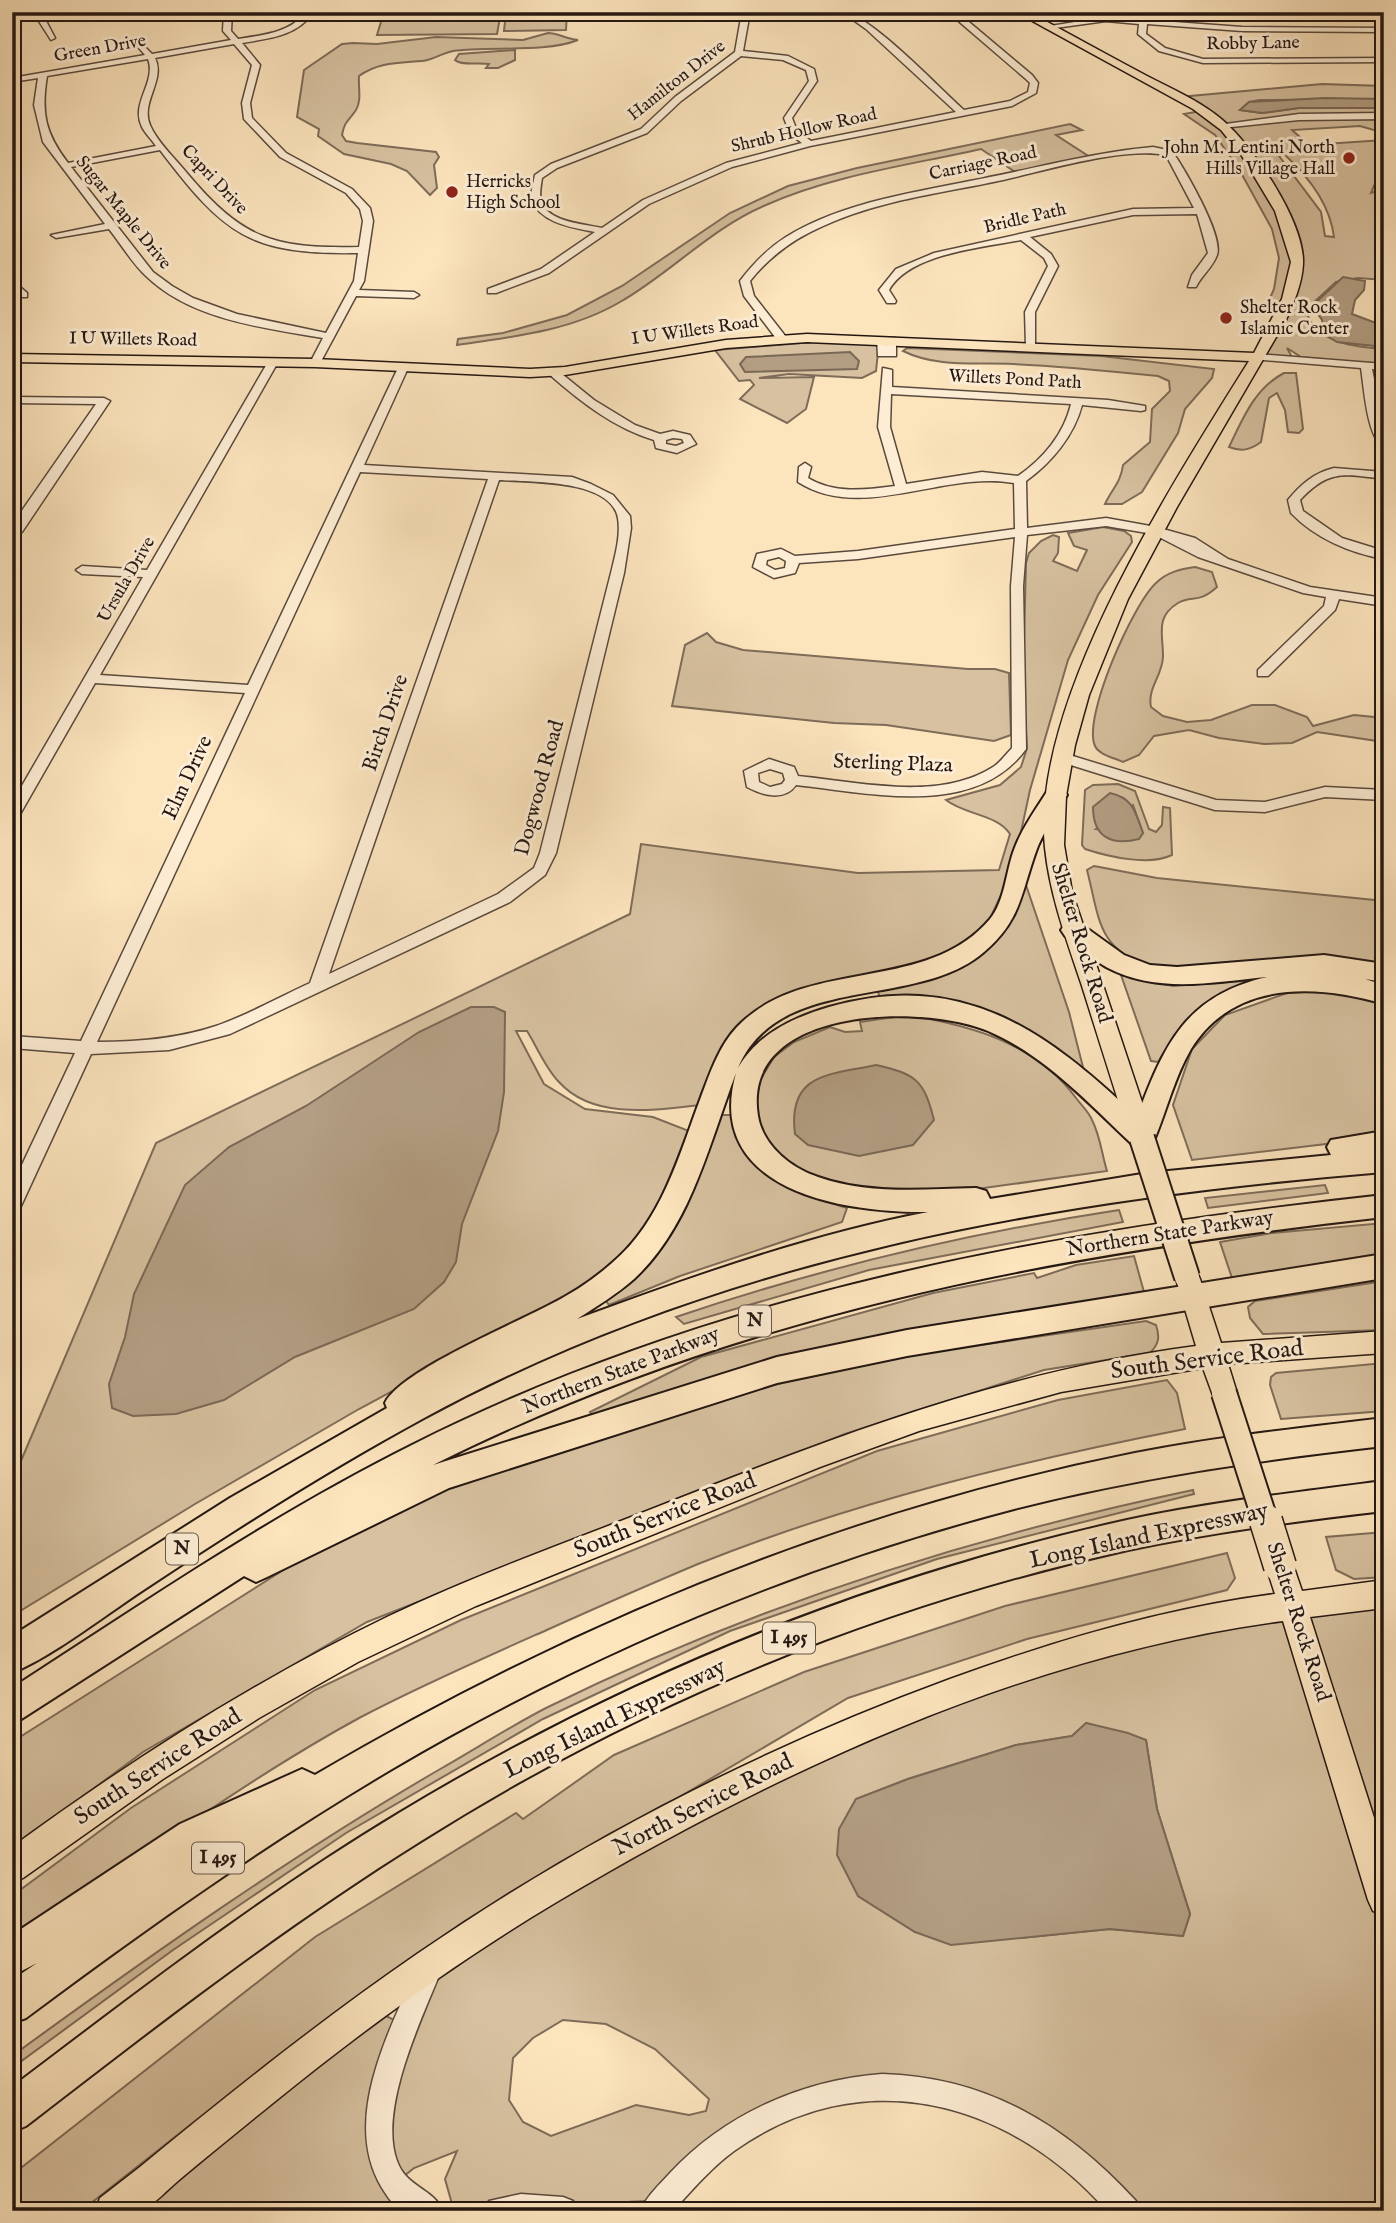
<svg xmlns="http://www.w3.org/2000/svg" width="1396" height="2223" font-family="'IM FELL English',serif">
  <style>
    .green { fill: #d7c1a0; stroke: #7e6c59; stroke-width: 2; fill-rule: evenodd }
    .water { fill: #b39e83; stroke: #7a6856; stroke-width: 2 }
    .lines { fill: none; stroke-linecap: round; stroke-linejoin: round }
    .minor-casing { stroke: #5a4a3d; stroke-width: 3 }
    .major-casing { stroke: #241712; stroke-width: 3 }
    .highway-casing { stroke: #241712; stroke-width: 4 }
    .minor { fill: #fdedd4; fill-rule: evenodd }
    .major { fill: #fce4bd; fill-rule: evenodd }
    .highway { fill: #fce4bd; fill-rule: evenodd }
    .major-bridge-far1-casing { stroke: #241712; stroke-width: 28; stroke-linecap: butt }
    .major-bridge-casing { stroke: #241712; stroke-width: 35; stroke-linecap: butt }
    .major-bridge-far1 { stroke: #fce4bd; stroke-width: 24 }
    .major-bridge { stroke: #fce4bd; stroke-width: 32 }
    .poi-dot { fill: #8f2418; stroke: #fdedd4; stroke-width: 2.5 }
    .labels { text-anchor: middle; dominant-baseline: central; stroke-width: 6; stroke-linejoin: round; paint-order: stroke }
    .far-street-label { font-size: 18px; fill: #241712; stroke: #fdedd4 }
    .far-poi-label { font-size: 18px; fill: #241712; stroke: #fdedd4; text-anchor: start }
    .shield { fill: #fdedd4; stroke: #65574c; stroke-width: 2 }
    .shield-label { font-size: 19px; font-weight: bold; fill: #241712 }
    .street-label { font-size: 21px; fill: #241712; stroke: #fdedd4 }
    .near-street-label { font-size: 24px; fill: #241712; stroke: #fdedd4 }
  </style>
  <rect width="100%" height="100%" fill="#fce4bd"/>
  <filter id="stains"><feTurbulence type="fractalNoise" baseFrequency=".00286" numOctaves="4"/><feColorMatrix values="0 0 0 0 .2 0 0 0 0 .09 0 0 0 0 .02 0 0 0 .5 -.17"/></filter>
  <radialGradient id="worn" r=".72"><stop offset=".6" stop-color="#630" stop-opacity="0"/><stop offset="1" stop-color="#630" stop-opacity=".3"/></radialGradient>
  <g class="green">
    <path d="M384 12H501L497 34 377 35Z"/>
    <path d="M506 12H567L566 30 504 31Z"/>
    <path d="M548 33C558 33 566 39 578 40 546 53 489 46 453 51 442 53 433 60 422 61 399 63 378 62 359 76 358 87 362 100 356 110 348 122 345 120 342 135L346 141 357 143 436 152 439 157 434 165 437 188 430 195 407 171 391 164 344 154 318 136 319 129 297 117 304 70 342 44 353 43 377 44 436 37 523 40Z"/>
    <path d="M515 50V60L498 68H486L489 64C478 62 462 66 455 60L459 54Z"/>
    <path d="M1322 84 1384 86V99L1260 100 1249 102 1240 110 1262 113 1299 108H1384V114L1291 116 1384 120V133L1360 126 1292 130 1309 145 1384 140V174L1378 176 1371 193 1384 189V280L1358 278 1336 282 1313 303 1308 316C1319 344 1358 347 1384 349V366L1301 357 1287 348 1293 359 1256 357 1281 315 1264 312 1274 289 1279 258 1272 229 1240 171 1215 135 1184 114 1201 111 1179 97ZM1284 154C1308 176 1330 204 1334 237L1325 236 1321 212 1279 156Z"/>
    <path d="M1070 124 1082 130 1056 135 1093 159 1018 174 981 149C910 165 833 175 766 205 711 228 671 273 620 302 571 331 512 337 457 345L458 339 503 333 567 315 622 286 730 213 788 186 857 168Z"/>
    <path d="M814 342 879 343 876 371 862 378 789 374 759 378 814 377 806 409 787 423 740 399 754 385 750 380 739 381 715 350Z"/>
    <path d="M907 348 1101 356 1214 369 1212 378 1185 409 1178 433 1142 492 1122 504H1105C1112 489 1121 482 1123 465L1150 442 1152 409 1170 391 1169 381 1158 376C1110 371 1062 366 1013 364 977 362 937 368 903 351Z"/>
    <path d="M1284 373H1296L1303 429 1299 433 1288 432 1285 410 1277 393 1269 398 1261 442C1250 450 1242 452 1229 447 1243 418 1255 388 1284 373Z"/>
    <path d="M1103 527 1124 531 1131 536 1132 542 1098 595 1068 660 1030 790 1013 869 988 923 969 943 940 958 785 998 700 1105C655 1110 593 1120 559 1082 546 1069 537 1047 527 1031H516L544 1084 585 1109 653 1117 689 1131 664 1203 629 1254 574 1298 474 1347 359 1409 195 1504 12 1616V1482L156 1143 630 914 641 844 858 873 999 870 1010 834C997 814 965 815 946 800L1000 785 1021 767 1027 748 1023 680 1026 563 1029 553 1041 541 1053 535 1059 537 1058 553 1053 561 1077 571 1087 550 1074 546 1068 533Z"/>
    <path d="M1195 567 1212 572 1217 587C1197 605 1193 594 1178 603 1155 617 1163 634 1163 656 1163 675 1147 688 1151 707L1163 716 1187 722 1211 720 1252 705H1275L1307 717 1313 726 1354 715 1384 718V742L1317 732 1292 743 1264 744 1219 738 1189 730 1154 736 1139 755 1123 762C1115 758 1099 755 1095 746 1082 718 1133 604 1156 583 1167 572 1181 569 1195 567Z"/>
    <path d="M707 633 716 642 743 650 968 669H995L1009 673 1011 735 994 741 886 725 834 723 672 706 685 645Z"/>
    <path d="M1118 784 1135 791 1149 829 1156 832 1162 825 1163 807 1170 808 1172 855C1149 866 1109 857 1085 849L1082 845 1085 790 1093 785ZM1133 805 1143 833 1096 829Z"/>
    <path d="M1094 866 1157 878 1384 901V968H1151C1097 948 1100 921 1087 870Z"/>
    <path d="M1026 885 1069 1012 1086 1079 1022 1030 880 998 876 986 1008 922Z"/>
    <path d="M1121 975 1173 986 1271 979C1213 1001 1190 1007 1158 1062L1151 1061Z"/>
    <path d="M1332 990 1384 1004V1137L1192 1160 1173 1105 1192 1049 1225 1015 1287 993Z"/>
    <path d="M908 1015C973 1026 1035 1043 1076 1098 1081 1105 1089 1112 1092 1120 1100 1135 1102 1155 1107 1171L934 1195 814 1182 762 1142 752 1112 756 1087 774 1057 794 1042 830 1027 845 1032 862 1031 860 1022Z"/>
    <path d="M716 1115H734C749 1178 790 1191 847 1208L842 1222 680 1276 609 1305 603 1297Z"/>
    <path d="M1325 1185 1328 1193 1208 1208 1205 1198Z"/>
    <path d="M1119 1210 1123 1222 869 1270 684 1324 676 1317C821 1268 968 1233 1119 1210Z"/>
    <path d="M1384 1223V1258L1233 1281 1220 1242 1272 1233Z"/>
    <path d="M1134 1256 1144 1292 592 1416 590 1412 701 1357 933 1293 1034 1273 1037 1278 1076 1265Z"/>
    <path d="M1384 1281V1330L1263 1334 1250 1318 1248 1307 1255 1301Z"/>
    <path d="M1146 1321 1156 1325C1160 1337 1159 1344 1150 1353L1044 1370 845 1434 367 1622 143 1752 12 1849V1742L296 1562 414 1498 773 1385 911 1355Z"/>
    <path d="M1384 1363V1411L1281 1419 1270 1385 1271 1377 1276 1373Z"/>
    <path d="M1167 1380 1177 1393 1185 1429C1021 1461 853 1502 698 1564 648 1585 598 1607 549 1629 486 1657 422 1685 361 1717 241 1782 127 1869 12 1943V1896L131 1808 315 1690 461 1620 877 1451 1058 1400Z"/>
    <path d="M1193 1490 1194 1494 937 1559 730 1631 543 1719 346 1833 173 1950 12 2068V2056C152 1954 292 1855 442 1768 477 1748 511 1726 546 1708 751 1607 969 1537 1193 1490Z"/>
    <path d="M1384 1532V1577L1354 1579 1336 1570 1326 1537Z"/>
    <path d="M1227 1553 1235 1578 1227 1590 1027 1639 848 1698 453 1930 265 2066 81 2211H12V2175L315 1937 516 1813 523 1819 614 1755 804 1672 1005 1606Z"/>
    <path d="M1384 1594V2211H1126L1065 2151 929 2090 796 2103 655 2200C636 2203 615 2199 598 2211H454L445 2179 457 2151 414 2168 403 2177 410 2211H113L384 2015 396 2021 431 1965 544 1891 996 1677ZM1086 1723 1146 1740 1157 1809 1190 1914 1183 1936 1110 1929 1020 1938 915 1932 858 1896 847 1815 856 1799 908 1779 1016 1745 1072 1736ZM563 2020 606 2024 655 2049 709 2099 706 2111 689 2115 636 2105 551 2136 523 2122 509 2100 513 2058 533 2038Z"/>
  </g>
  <g class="water">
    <path d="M1324 98 1384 99V108H1299L1262 113 1240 110 1249 102Z"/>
    <path d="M1343 277 1365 281 1364 290 1355 300 1352 314 1384 326V347L1337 342 1324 334 1322 320 1312 306Z"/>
    <path d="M850 352 859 361 857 369 745 372 740 364 746 357Z"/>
    <path d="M1110 793C1133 798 1135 811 1143 833L1139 839C1111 846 1093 837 1093 807Z"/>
    <path d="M471 1007H494L505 1012 504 1092 498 1131 462 1224 456 1262 444 1282 414 1309 295 1357 224 1400 176 1414 133 1416 112 1408 109 1384 125 1337 134 1294 185 1185 229 1147 306 1106 419 1032Z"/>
    <path d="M876 1065C916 1074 924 1080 934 1120L913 1145 859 1156 808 1145 795 1134C787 1072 831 1075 876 1065Z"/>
    <path d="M1086 1723 1128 1733 1146 1740 1157 1809 1190 1914 1183 1936 1110 1929 951 1945 915 1932 858 1896 837 1855 839 1829 856 1799 908 1779 1016 1745 1072 1736Z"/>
  </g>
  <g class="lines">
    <defs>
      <g id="minor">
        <path d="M33 12H41L43 17 116 12 46 21 55 38 51 40Z"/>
        <path d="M224 12H232L231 31 238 39C263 35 290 33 306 12H314C295 37 270 38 242 43L260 65 250 103 252 118 286 153 352 189 370 208 373 221 364 281 359 290 414 292 419 295 414 298 356 296 319 365 310 363 323 338C265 328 191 320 146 276 132 263 121 244 109 229L56 238 51 235 105 224 43 142 34 105 38 78 12 82V78L145 55 133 41 137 39 152 54 231 40 223 31ZM234 44 252 65 242 103 244 119 280 157 346 193 360 209 363 221 359 247C273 249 242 239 186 172 175 158 157 142 150 125 140 102 166 80 155 58ZM148 59C157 82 130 103 142 127 145 133 152 140 156 146L68 163C45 133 41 113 47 76ZM160 150C224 234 249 255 358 253L354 281 326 333 237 314 193 298 172 286 153 272 71 167Z"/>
        <path d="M742 12H750L743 51 788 56 814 69 817 81 792 118 797 131 811 141 956 112 866 29 842 12C868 12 941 90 964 110L1010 101 1028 92 1030 83 1026 79 948 12H957L1032 75 1038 83 1036 93 1012 106 810 146 732 167 649 204 549 273 496 293H488V289L541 269 595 232C570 227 543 224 530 199L535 175 551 164 641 129 675 97 735 52ZM741 56 783 60 806 70 809 81 784 118 790 134 802 143 726 163 643 200 602 228C584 224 547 222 541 201 539 194 541 185 542 178L557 168 647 133 681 101Z"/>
        <path d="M1106 17 1242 27 1384 28V32L1242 31 1147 24 1146 34 1165 48 1203 59 1384 58V62L1203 63 1159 51 1138 34 1139 24 1106 21 1048 29 1044 27Z"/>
        <path d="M1384 113V119L1299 120 1222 128 1218 125 1299 114Z"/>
        <path d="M1153 147 1172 151C1184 168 1224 236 1217 255 1213 267 1201 276 1196 287H1188L1192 275 1208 253 1197 214 1133 215 1030 237 1051 254 1058 266 1035 312V348L1026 346 1025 312 1048 266 1044 258 1021 240C982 248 910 253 889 290L896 301 895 303H887L879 290 896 269 934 253 1133 209 1194 208 1166 155C1122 147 1048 170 1003 180 943 193 878 200 821 227 792 240 770 256 750 281L754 296 786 337V341H778L744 296 740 281C753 264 767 249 786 237 844 201 919 192 985 178 1041 167 1096 152 1153 147Z"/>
        <path d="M12 280 27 293V297H19L12 289Z"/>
        <path d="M877 338H885L887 346 888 338H896V356H878Z"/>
        <path d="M1256 354 1384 364V370L1372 369 1384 429V447C1367 439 1364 387 1361 368L1252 359V355Z"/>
        <path d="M273 359 278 362 100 675 248 685 398 368 407 366 408 368 364 465 572 477 591 484 613 495 630 516 631 528 624 573 556 853 545 875 510 902 230 1034 169 1050 91 1054 21 1206 18 1211 12 1213V1186L75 1053 12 1048V1036L81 1041 245 693 95 683 19 816 12 821V803L143 577 82 574 76 570 82 566 147 570 268 362ZM360 472 488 479 310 983C279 997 248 1015 216 1026 177 1039 137 1042 97 1042ZM499 480C529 482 611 479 618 518 621 536 615 556 611 573L540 853 534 868 498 894 329 974Z"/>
        <path d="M883 368 892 370V387L1108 400 1145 406V410L1141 411 1082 405C1074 436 1051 463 1026 481L1027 528 1106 518 1156 527 1195 538 1228 559 1310 587 1384 598V606L1339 599 1335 610 1268 676H1258V670L1324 606 1326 597 1303 593 1198 557 1153 534 1106 526 1027 535 1023 586 1026 749C975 819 869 793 796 785 784 802 762 795 747 787L744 771 769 759 794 767 798 776C859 782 938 802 993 767 1000 763 1006 754 1012 748L1011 586 1015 537 858 559 799 563 795 573 774 578 753 567 757 554 781 549 795 556 858 551 1015 529 1014 483C944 470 862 523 798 482L799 467 805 463 811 467 808 478C834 494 865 490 895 486L878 427ZM891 394 1071 404C1064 434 1043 459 1018 476L982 472 906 484 890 427ZM779 557 786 561 785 568 775 570 766 565 767 560ZM770 769 783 773 785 780 782 784 770 787 759 782 758 773Z"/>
        <path d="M549 370H557L594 400 635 425 660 434 673 431 690 435 696 444 677 453 656 448 654 440C614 428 581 402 549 374ZM673 438 682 439 684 443 676 446 666 444V440Z"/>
        <path d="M12 397 104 398 110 401 22 532 12 533V525L96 404 12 403Z"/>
        <path d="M1334 468 1384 472V479C1344 474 1329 469 1300 500L1303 511 1342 538 1384 551V559C1350 553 1315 538 1291 513L1288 500C1301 484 1314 473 1334 468Z"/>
        <path d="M1063 753 1216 800 1265 802 1325 787 1384 790V800L1325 797 1265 812 1215 810 1058 761V755Z"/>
        <path d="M428 1958 437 1962 441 1971C421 2020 378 2110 397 2161 406 2187 434 2189 443 2211 431 2211 415 2214 405 2211 394 2208 388 2197 382 2188 340 2118 391 2029 419 1962Z"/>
        <path d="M882 2074C987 2077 1066 2125 1136 2201L1140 2211H1107C1009 2100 862 2060 734 2151 711 2168 692 2190 673 2211H640C647 2196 659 2185 670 2173 725 2114 802 2080 882 2074Z"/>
        <path d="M521 2194 563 2197 573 2201 577 2211H485L489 2201Z"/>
      </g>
      <g id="major">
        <path d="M1016 12H1029C1068 33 1107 55 1147 76 1172 89 1198 100 1220 118 1252 144 1305 222 1303 264 1302 284 1294 302 1286 320L1177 507 1128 599 1089 695 1075 745 1066 796 1064 845 1072 892 1154 1138 1150 1144 1142 1147 1134 1144 1130 1138C1114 1088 1098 1037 1082 986 1067 941 1050 896 1045 848 1030 702 1173 483 1249 361L807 342 726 348 565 375 530 377 315 367 12 362V354L315 359 530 369 565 367 726 340 807 334 1254 353 1282 299 1291 262 1275 211 1242 156 1221 130 1193 109Z"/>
        <path d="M1188 1269 1197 1272 1200 1279 1221 1343 1384 1331V1353L1228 1364 1237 1393 1233 1401 1224 1405 1215 1401 1203 1368 1061 1392 919 1431 820 1467 476 1606 358 1662 259 1718 163 1779 23 1878 12 1883V1847C131 1760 256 1680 389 1616 480 1573 574 1540 667 1503 844 1433 1006 1371 1196 1346L1176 1279 1179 1272Z"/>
        <path d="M1280 1553 1290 1556 1302 1591 1384 1580V1608L1310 1617 1384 1849V1916L1373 1911 1368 1900 1283 1621C1025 1655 777 1771 555 1903 456 1962 363 2030 273 2103 242 2128 210 2154 179 2180 168 2189 155 2204 142 2210 131 2215 108 2211 95 2211L100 2198 140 2167C230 2093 321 2020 417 1954 581 1841 762 1748 950 1679 1054 1641 1164 1608 1275 1594L1266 1566 1270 1556Z"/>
      </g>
      <g id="highway">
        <path d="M1056 788 1064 790 1067 795C1057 812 1046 828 1038 846 1021 890 1023 919 984 952 916 1011 779 971 738 1068 758 1034 792 1018 829 1007 962 969 1045 1030 1137 1117 1164 1045 1185 996 1267 977 1213 982 1158 994 1108 968 1093 960 1078 946 1065 936L1061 930 1065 924 1073 922 1081 924 1124 955 1150 965 1177 967 1324 955 1384 964V982L1365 979 1384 985V1004C1316 984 1234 980 1191 1049 1175 1076 1167 1109 1155 1138L1151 1145 1142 1148 1133 1145C1088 1103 1046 1056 988 1031 920 1003 740 1007 758 1116 763 1146 791 1168 818 1177 868 1195 924 1189 976 1188L986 1191 990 1199 1148 1173 1331 1155 1327 1147 1331 1140 1384 1131V1172C1052 1199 720 1257 424 1418 330 1469 240 1526 151 1585 109 1612 57 1654 12 1673V1636L230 1498 387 1408 385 1403C400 1371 516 1323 551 1304 573 1293 594 1279 612 1263 662 1221 679 1155 701 1097 710 1073 719 1046 737 1027 804 956 926 995 990 919 1005 901 1006 871 1014 850 1022 828 1036 809 1048 790ZM736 1073C703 1191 844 1213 928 1212 808 1235 692 1277 577 1319 596 1307 617 1294 634 1279 691 1226 709 1144 736 1073Z"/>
        <path d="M1384 1195V1217C1052 1254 734 1314 433 1465L777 1357 907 1330 1384 1254V1278L907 1356 777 1383 449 1488 267 1577 256 1582 244 1576 12 1725V1688C143 1603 272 1515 412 1445 715 1292 1049 1231 1384 1195Z"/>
        <path d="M1384 1418V1446C1259 1460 1136 1478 1014 1509 796 1566 586 1655 392 1769 265 1844 144 1930 26 2018L12 2023V1980L37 1963 12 1976V1935L180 1824 302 1769 315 1775C570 1625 844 1511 1135 1453 1217 1437 1301 1428 1384 1418Z"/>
        <path d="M1384 1481V1511C1298 1521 1213 1532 1128 1550 879 1605 636 1705 421 1841 283 1927 154 2027 26 2126L12 2132V2087C138 1992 264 1894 399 1813 624 1677 870 1577 1127 1520 1211 1502 1298 1492 1384 1481Z"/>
      </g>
    </defs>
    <use href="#minor" class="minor-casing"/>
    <use href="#major" class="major-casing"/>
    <use href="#highway" class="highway-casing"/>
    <use href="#minor" class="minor"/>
    <use href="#major" class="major"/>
    <use href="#highway" class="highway"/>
    <defs>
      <g id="major-bridge-far1">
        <path d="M1142 1138 1187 1277"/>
        <path d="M1224 1393 1266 1523"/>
      </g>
      <path id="major-bridge" d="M1266 1521 1280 1566"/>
    </defs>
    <use href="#major-bridge-far1" class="major-bridge-far1-casing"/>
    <use href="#major-bridge" class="major-bridge-casing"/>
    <use href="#major-bridge-far1" class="major-bridge-far1"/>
    <use href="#major-bridge" class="major-bridge"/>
  </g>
  <g class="poi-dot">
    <circle cx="1349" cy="158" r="7"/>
    <circle cx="452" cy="192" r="7"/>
    <circle cx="1226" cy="318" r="7"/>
  </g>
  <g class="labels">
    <g class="far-street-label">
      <text transform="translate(1253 44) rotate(-1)">Robby Lane</text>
      <text transform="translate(100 49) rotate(-10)">Green Drive</text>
      <text transform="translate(677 81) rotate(-38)">Hamilton Drive</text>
      <text transform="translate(804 131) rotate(-13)">Shrub Hollow Road</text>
      <text transform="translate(983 164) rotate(-12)">Carriage Road</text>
      <text transform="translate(214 180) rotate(47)">Capri Drive</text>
      <text transform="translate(123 213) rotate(51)">Sugar Maple Drive</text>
      <text transform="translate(1025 219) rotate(-13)">Bridle Path</text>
      <text transform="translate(695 331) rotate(-8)">I U Willets Road</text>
      <text transform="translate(133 340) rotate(1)">I U Willets Road</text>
      <text transform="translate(1015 380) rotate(3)">Willets Pond Path</text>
      <text transform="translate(127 580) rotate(-60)">Ursula Drive</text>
    </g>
    <g class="far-poi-label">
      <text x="1335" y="148" text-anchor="end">John M. Lentini North<tspan x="1335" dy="21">Hills Village Hall</tspan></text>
      <text x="466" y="182">Herricks<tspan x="466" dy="21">High School</tspan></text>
      <text x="1240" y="308">Shelter Rock<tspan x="1240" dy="21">Islamic Center</tspan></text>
    </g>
    <g class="shield">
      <rect x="739" y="1305.5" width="32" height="31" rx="5"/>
      <rect x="166" y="1533.5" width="32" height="31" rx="5"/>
      <rect x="763" y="1622.5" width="52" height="31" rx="5"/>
      <rect x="192" y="1842.5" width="52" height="31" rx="5"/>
    </g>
    <g class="shield-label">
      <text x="755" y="1321">N</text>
      <text x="182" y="1549">N</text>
      <text x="789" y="1638">I 495</text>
      <text x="218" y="1858">I 495</text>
    </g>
    <g class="street-label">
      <text transform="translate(386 723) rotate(-71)">Birch Drive</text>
      <text transform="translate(893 764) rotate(2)">Sterling Plaza</text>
      <text transform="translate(188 778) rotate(-65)">Elm Drive</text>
      <text transform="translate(540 788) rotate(-75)">Dogwood Road</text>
      <text transform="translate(1081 943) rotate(73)">Shelter Rock Road</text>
      <text transform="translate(1170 1234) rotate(-9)">Northern State Parkway</text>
      <text transform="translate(621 1371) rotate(-21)">Northern State Parkway</text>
      <text transform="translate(1298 1622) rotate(72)">Shelter Rock Road</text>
    </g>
    <g class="near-street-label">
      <text transform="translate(1207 1360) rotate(-7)">South Service Road</text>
      <text transform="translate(665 1516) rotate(-22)">South Service Road</text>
      <text transform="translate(1149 1536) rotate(-12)">Long Island Expressway</text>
      <text transform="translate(615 1719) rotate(-26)">Long Island Expressway</text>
      <text transform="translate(158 1767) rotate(-33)">South Service Road</text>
      <text transform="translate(703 1805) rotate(-27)">North Service Road</text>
    </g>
  </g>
  <rect width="1396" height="2223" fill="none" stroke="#fce4bd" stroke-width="42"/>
  <rect x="14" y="14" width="1368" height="2195" fill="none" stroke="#241712" stroke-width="3.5"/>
  <rect x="21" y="21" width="1354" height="2181" fill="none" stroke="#241712" stroke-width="2"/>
  <rect width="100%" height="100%" filter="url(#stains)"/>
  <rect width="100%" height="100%" fill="url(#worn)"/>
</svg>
